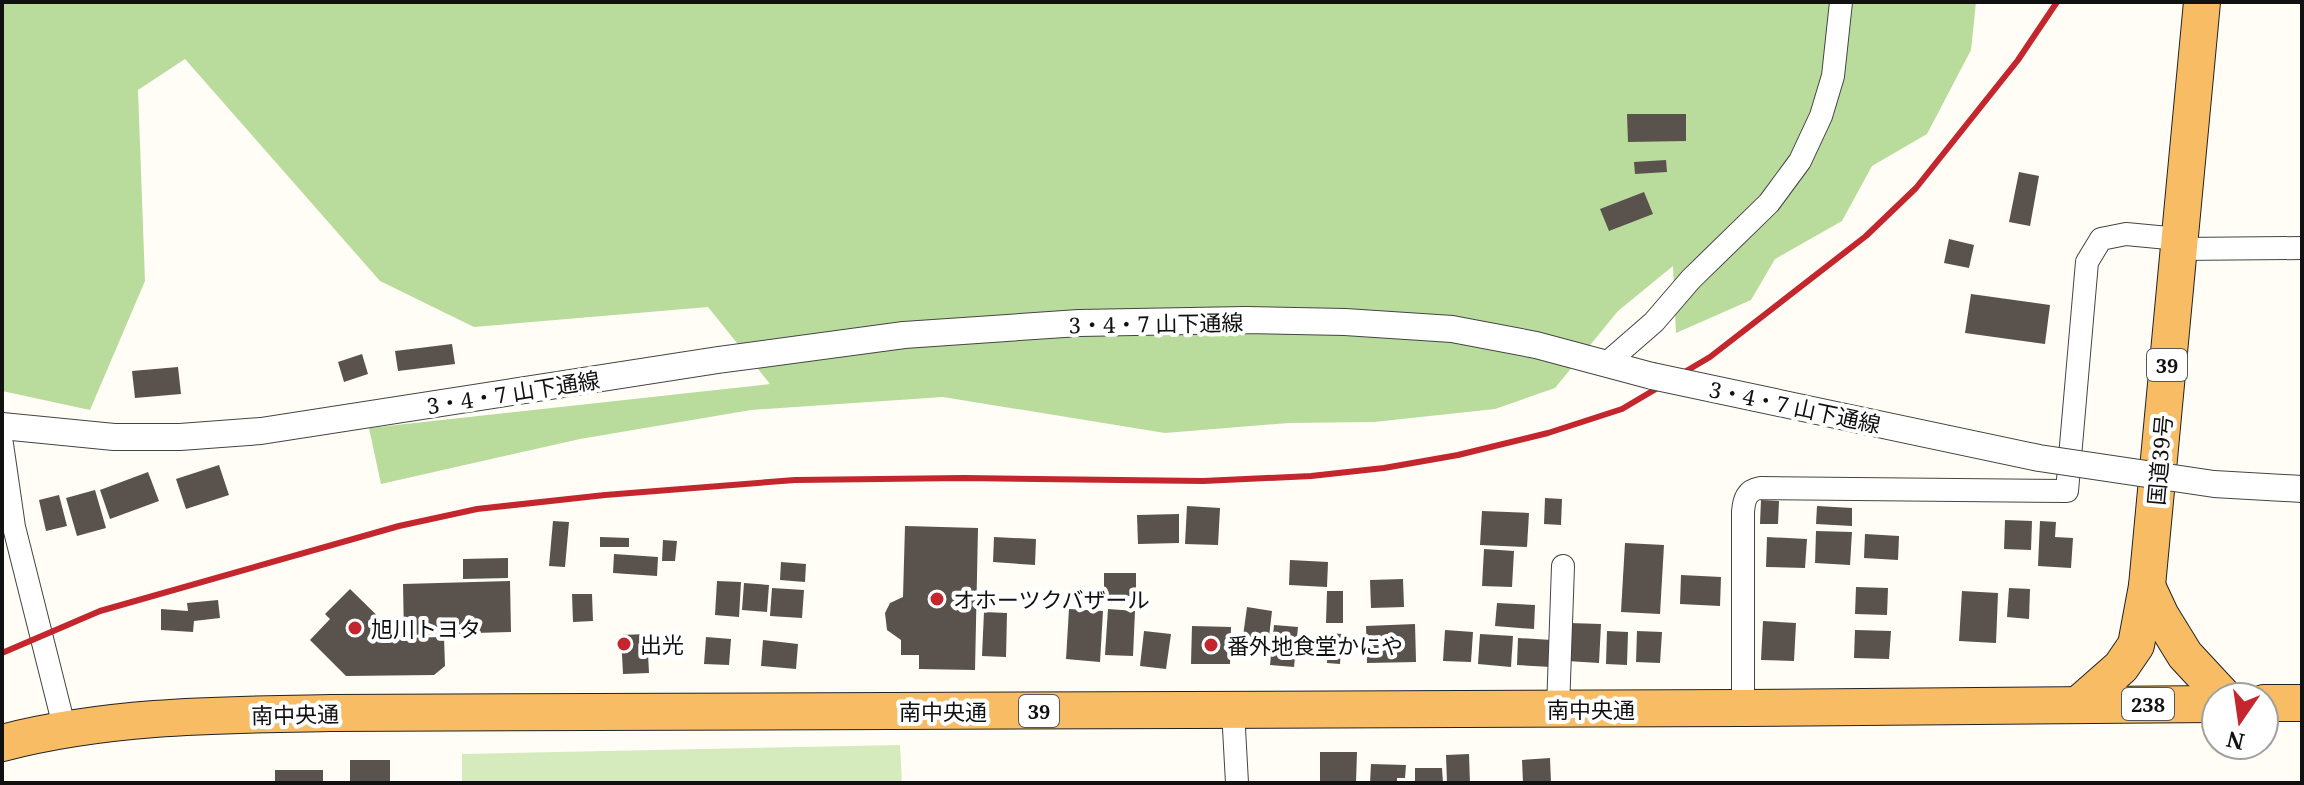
<svg xmlns="http://www.w3.org/2000/svg" width="2304" height="785" font-family="'Noto Serif','Noto Sans JP',serif">
  <style>
    .green { fill: #d5ebbd }
    .forest { fill: #b9dc9c }
    .building { fill: #5a524d }
    .lines { fill: none; stroke-linecap: round; stroke-linejoin: round }
    .minor-casing { stroke: #444; stroke-width: 24 }
    .tertiary-casing { stroke: #444; stroke-width: 28 }
    .trunk-casing { stroke: #222; stroke-width: 38 }
    .minor { stroke: #fff; stroke-width: 22 }
    .tertiary { stroke: #fff; stroke-width: 26 }
    .trunk { stroke: #f7bc64; stroke-width: 36 }
    .rail { stroke: #c4262e; stroke-width: 6 }
    .tertiary-bridge-casing { stroke: #444; stroke-width: 28; stroke-linecap: butt }
    .tertiary-bridge { stroke: #fff; stroke-width: 26 }
    .poi-dot { fill: #c4262e; stroke: #fff; stroke-width: 3 }
    .labels { text-anchor: middle; dominant-baseline: central; stroke-width: 8; stroke-linejoin: round; paint-order: stroke }
    .shield { fill: #fff; stroke: #585858; stroke-width: 2 }
    .shield-label { font-size: 20px; font-weight: bold; fill: #111 }
    .street-label { font-size: 22px; fill: #111; stroke: #fff }
    .poi-label { font-size: 22px; fill: #111; stroke: #fff; text-anchor: start }
  </style>
  <rect width="100%" height="100%" fill="#fffdf5"/>
  <path class="green" d="M900 745 902 783H462V754Z"/>
  <path class="forest" d="M2 2H1976L1971 50 1927 134 1872 166 1842 221 1775 259 1751 300 1676 333 1673 266 1618 311 1555 388 1495 409 1374 422 1289 423 1165 433 943 397 751 410 580 439 381 484 369 428 770 384 708 307 474 327 380 281 185 59 138 90 145 281 90 410 2 391Z"/>
  <g class="building">
    <path d="M1627 114H1686V141L1628 142Z"/>
    <path d="M1666 160 1667 172 1635 174 1634 162Z"/>
    <path d="M2019 172 2039 176 2030 226 2009 222Z"/>
    <path d="M1644 192 1653 214 1609 231 1600 209Z"/>
    <path d="M1949 239 1974 245 1969 268 1944 263Z"/>
    <path d="M1971 294 2050 305 2045 344 1965 333Z"/>
    <path d="M452 344 455 364 398 371 395 351Z"/>
    <path d="M362 354 368 374 344 382 338 362Z"/>
    <path d="M178 367 181 394 135 398 132 371Z"/>
    <path d="M219 465 229 495 186 509 176 479Z"/>
    <path d="M148 472 159 501 110 519 100 490Z"/>
    <path d="M95 490 106 528 77 536 66 498Z"/>
    <path d="M59 495 67 526 46 531 39 500Z"/>
    <path d="M1545 498 1562 499 1561 525 1544 524Z"/>
    <path d="M1761 500 1779 501 1778 524H1760Z"/>
    <path d="M1187 506 1220 508 1218 545 1185 544Z"/>
    <path d="M1817 506 1852 508V526L1816 524Z"/>
    <path d="M1482 511 1529 513 1527 547 1480 545Z"/>
    <path d="M1179 514V543L1138 544 1137 515Z"/>
    <path d="M2005 520 2032 521 2031 550 2004 549Z"/>
    <path d="M553 521 569 522 565 567 549 566Z"/>
    <path d="M2040 521 2056 522 2055 537 2073 538 2071 568 2038 566Z"/>
    <path d="M905 526 978 528 975 670 919 669V655H901V640L887 630 885 613 890 603 903 597Z"/>
    <path d="M1816 531 1852 532 1850 565 1815 563Z"/>
    <path d="M1865 534 1899 536 1898 560 1864 558Z"/>
    <path d="M600 537 629 538V547H600Z"/>
    <path d="M994 537 1036 539 1035 565 993 562Z"/>
    <path d="M1767 537 1807 539 1805 568 1766 567Z"/>
    <path d="M663 540 677 541 675 561H662Z"/>
    <path d="M1625 543 1664 545 1660 614 1621 612Z"/>
    <path d="M1484 549 1514 551 1512 587 1482 586Z"/>
    <path d="M614 554 658 557 657 576 613 573Z"/>
    <path d="M508 558V578L463 579V559Z"/>
    <path d="M1290 560 1328 562 1327 587 1289 585Z"/>
    <path d="M781 562 806 564 805 582 780 580Z"/>
    <rect x="1104" y="573" width="32" height="23"/>
    <path d="M1681 575 1721 577 1720 606 1680 604Z"/>
    <path d="M1403 579 1404 607 1371 608 1370 580Z"/>
    <path d="M510 581 511 632 404 635 403 584Z"/>
    <path d="M717 581 741 582 739 617 715 615Z"/>
    <path d="M744 583 769 585 767 612 742 610Z"/>
    <path d="M1856 587 1888 588 1887 615 1855 614Z"/>
    <path d="M772 588 804 590 802 618 770 616Z"/>
    <path d="M2009 588 2030 589 2029 619 2007 617Z"/>
    <path d="M350 589 400 638 444 637 445 666 434 675 346 676 310 640 330 619 325 614Z"/>
    <path d="M1327 591H1343V623H1326Z"/>
    <path d="M1962 591 1998 593 1996 643 1959 641Z"/>
    <path d="M572 594H592L593 621 573 622Z"/>
    <path d="M218 600 220 618 194 621 193 632 161 630V609L188 611 187 603Z"/>
    <path d="M1497 603 1535 605 1534 629 1495 626Z"/>
    <path d="M1247 607 1272 611 1267 654 1241 651Z"/>
    <path d="M1069 609 1103 611 1100 662 1066 659Z"/>
    <path d="M1108 609 1135 611 1133 656 1105 655Z"/>
    <path d="M984 612 1007 613 1006 657 982 656Z"/>
    <path d="M1763 621 1796 623 1794 661 1761 660Z"/>
    <path d="M1569 623 1601 624 1599 663 1567 661Z"/>
    <path d="M1415 624 1416 662 1367 663 1366 626Z"/>
    <path d="M1274 625 1298 627 1294 667 1270 665Z"/>
    <path d="M1192 626 1231 627 1230 664H1191Z"/>
    <path d="M1445 630 1473 632 1471 662 1443 661Z"/>
    <path d="M1855 630 1891 631 1889 659 1854 658Z"/>
    <path d="M1144 631 1171 634 1166 669 1140 666Z"/>
    <path d="M1607 631 1628 632 1627 665 1606 664Z"/>
    <path d="M1637 631 1662 632 1660 663 1636 662Z"/>
    <path d="M1329 633 1342 634 1340 664 1327 663Z"/>
    <path d="M647 634 649 673 623 674 621 635Z"/>
    <path d="M1480 634 1513 636 1511 667 1478 664Z"/>
    <path d="M706 637 731 639 729 665 704 664Z"/>
    <path d="M1518 638 1552 640 1551 667 1517 665Z"/>
    <path d="M763 640 798 644 796 669 761 666Z"/>
    <path d="M1320 752H1357L1356 783H1320Z"/>
    <path d="M1469 754 1470 783H1447L1446 755Z"/>
    <path d="M1550 758 1551 783H1523L1522 760Z"/>
    <rect x="350" y="760" width="40" height="23"/>
    <path d="M1371 764 1406 765 1405 778H1397V783H1370Z"/>
    <path d="M1415 768H1442L1443 783H1415Z"/>
    <rect x="275" y="770" width="48" height="13"/>
  </g>
  <g class="lines">
    <defs>
      <g id="minor">
        <path d="M2178 249 2302 248"/>
        <path d="M1608 362 1654 322 1691 279 1769 203 1800 161 1821 116 1833 76 1841 2"/>
        <path d="M2 444 14 527 65 730"/>
        <path d="M1743 708V512C1744 499 1747 490 1760 488L2067 491 2087 262 2101 239 2126 234 2179 239"/>
        <path d="M1558 709 1563 566"/>
        <path d="M1233 710 1237 783"/>
      </g>
      <path id="tertiary" d="M2 426 114 437H180L261 431 718 360 904 335 1079 323 1246 320 1345 322 1452 329 1536 345 1652 376"/>
      <g id="trunk">
        <path d="M2147 586 2161 616 2185 655 2224 697"/>
        <path d="M2264 703H2302"/>
        <path d="M2079 704 2121 667 2136 645 2147 586 2202 2"/>
        <path d="M2 743C110 715 220 715 330 713L1743 708 2216 704"/>
      </g>
    </defs>
    <use href="#minor" class="minor-casing"/>
    <use href="#tertiary" class="tertiary-casing"/>
    <use href="#trunk" class="trunk-casing"/>
    <use href="#minor" class="minor"/>
    <use href="#tertiary" class="tertiary"/>
    <use href="#trunk" class="trunk"/>
    <path class="rail" d="M2 653 100 611 399 526 477 509 605 495 795 480 964 478 1203 481 1311 476 1384 468 1458 455 1548 433 1622 409 1710 357 1866 236 1916 188 2018 60 2057 2"/>
    <defs>
      <path id="tertiary-bridge" d="M1652 376 2039 458 2214 484 2302 489"/>
    </defs>
    <use href="#tertiary-bridge" class="tertiary-bridge-casing"/>
    <use href="#tertiary-bridge" class="tertiary-bridge"/>
  </g>
  <g class="poi-dot">
    <circle cx="937" cy="599" r="8"/>
    <circle cx="355" cy="628" r="8"/>
    <circle cx="624" cy="644" r="8"/>
    <circle cx="1211" cy="645" r="8"/>
  </g>
  <g class="labels">
    <g class="shield">
      <rect x="2147" y="349" width="40" height="32" rx="6"/>
      <rect x="2122" y="688" width="52" height="32" rx="6"/>
      <rect x="1019" y="695" width="40" height="32" rx="6"/>
    </g>
    <g class="shield-label">
      <text x="2167" y="365">39</text>
      <text x="2148" y="704">238</text>
      <text x="1039" y="711">39</text>
    </g>
    <g class="street-label">
      <text transform="translate(1156 323) rotate(-1)">3・4・7 山下通線</text>
      <text transform="translate(513 392) rotate(-9)">3・4・7 山下通線</text>
      <text transform="translate(1795 406) rotate(12)">3・4・7 山下通線</text>
      <text transform="translate(2159 460) rotate(-85)">国道39号</text>
      <text x="1591" y="709">南中央通</text>
      <text x="943" y="711">南中央通</text>
      <text transform="translate(295 714) rotate(-1)">南中央通</text>
    </g>
    <g class="poi-label">
      <text x="953" y="599">オホーツクバザール</text>
      <text x="371" y="628">旭川トヨタ</text>
      <text x="640" y="644">出光</text>
      <text x="1227" y="645">番外地食堂かにや</text>
    </g>
  </g>
  <rect width="2304" height="785" fill="none" stroke="#111111" stroke-width="8"/>
  <g transform="translate(2240 721) rotate(193)"><circle r="38" fill="#ffffff" stroke="#a0a0a0" stroke-width="2"/>
  <path d="M0-6L14 30L0 20L-14 30Z" fill="#c4262e"/>
  <text y="-12" font-size="22" font-weight="bold" text-anchor="middle" fill="#111111">N</text>
  </g>
</svg>
